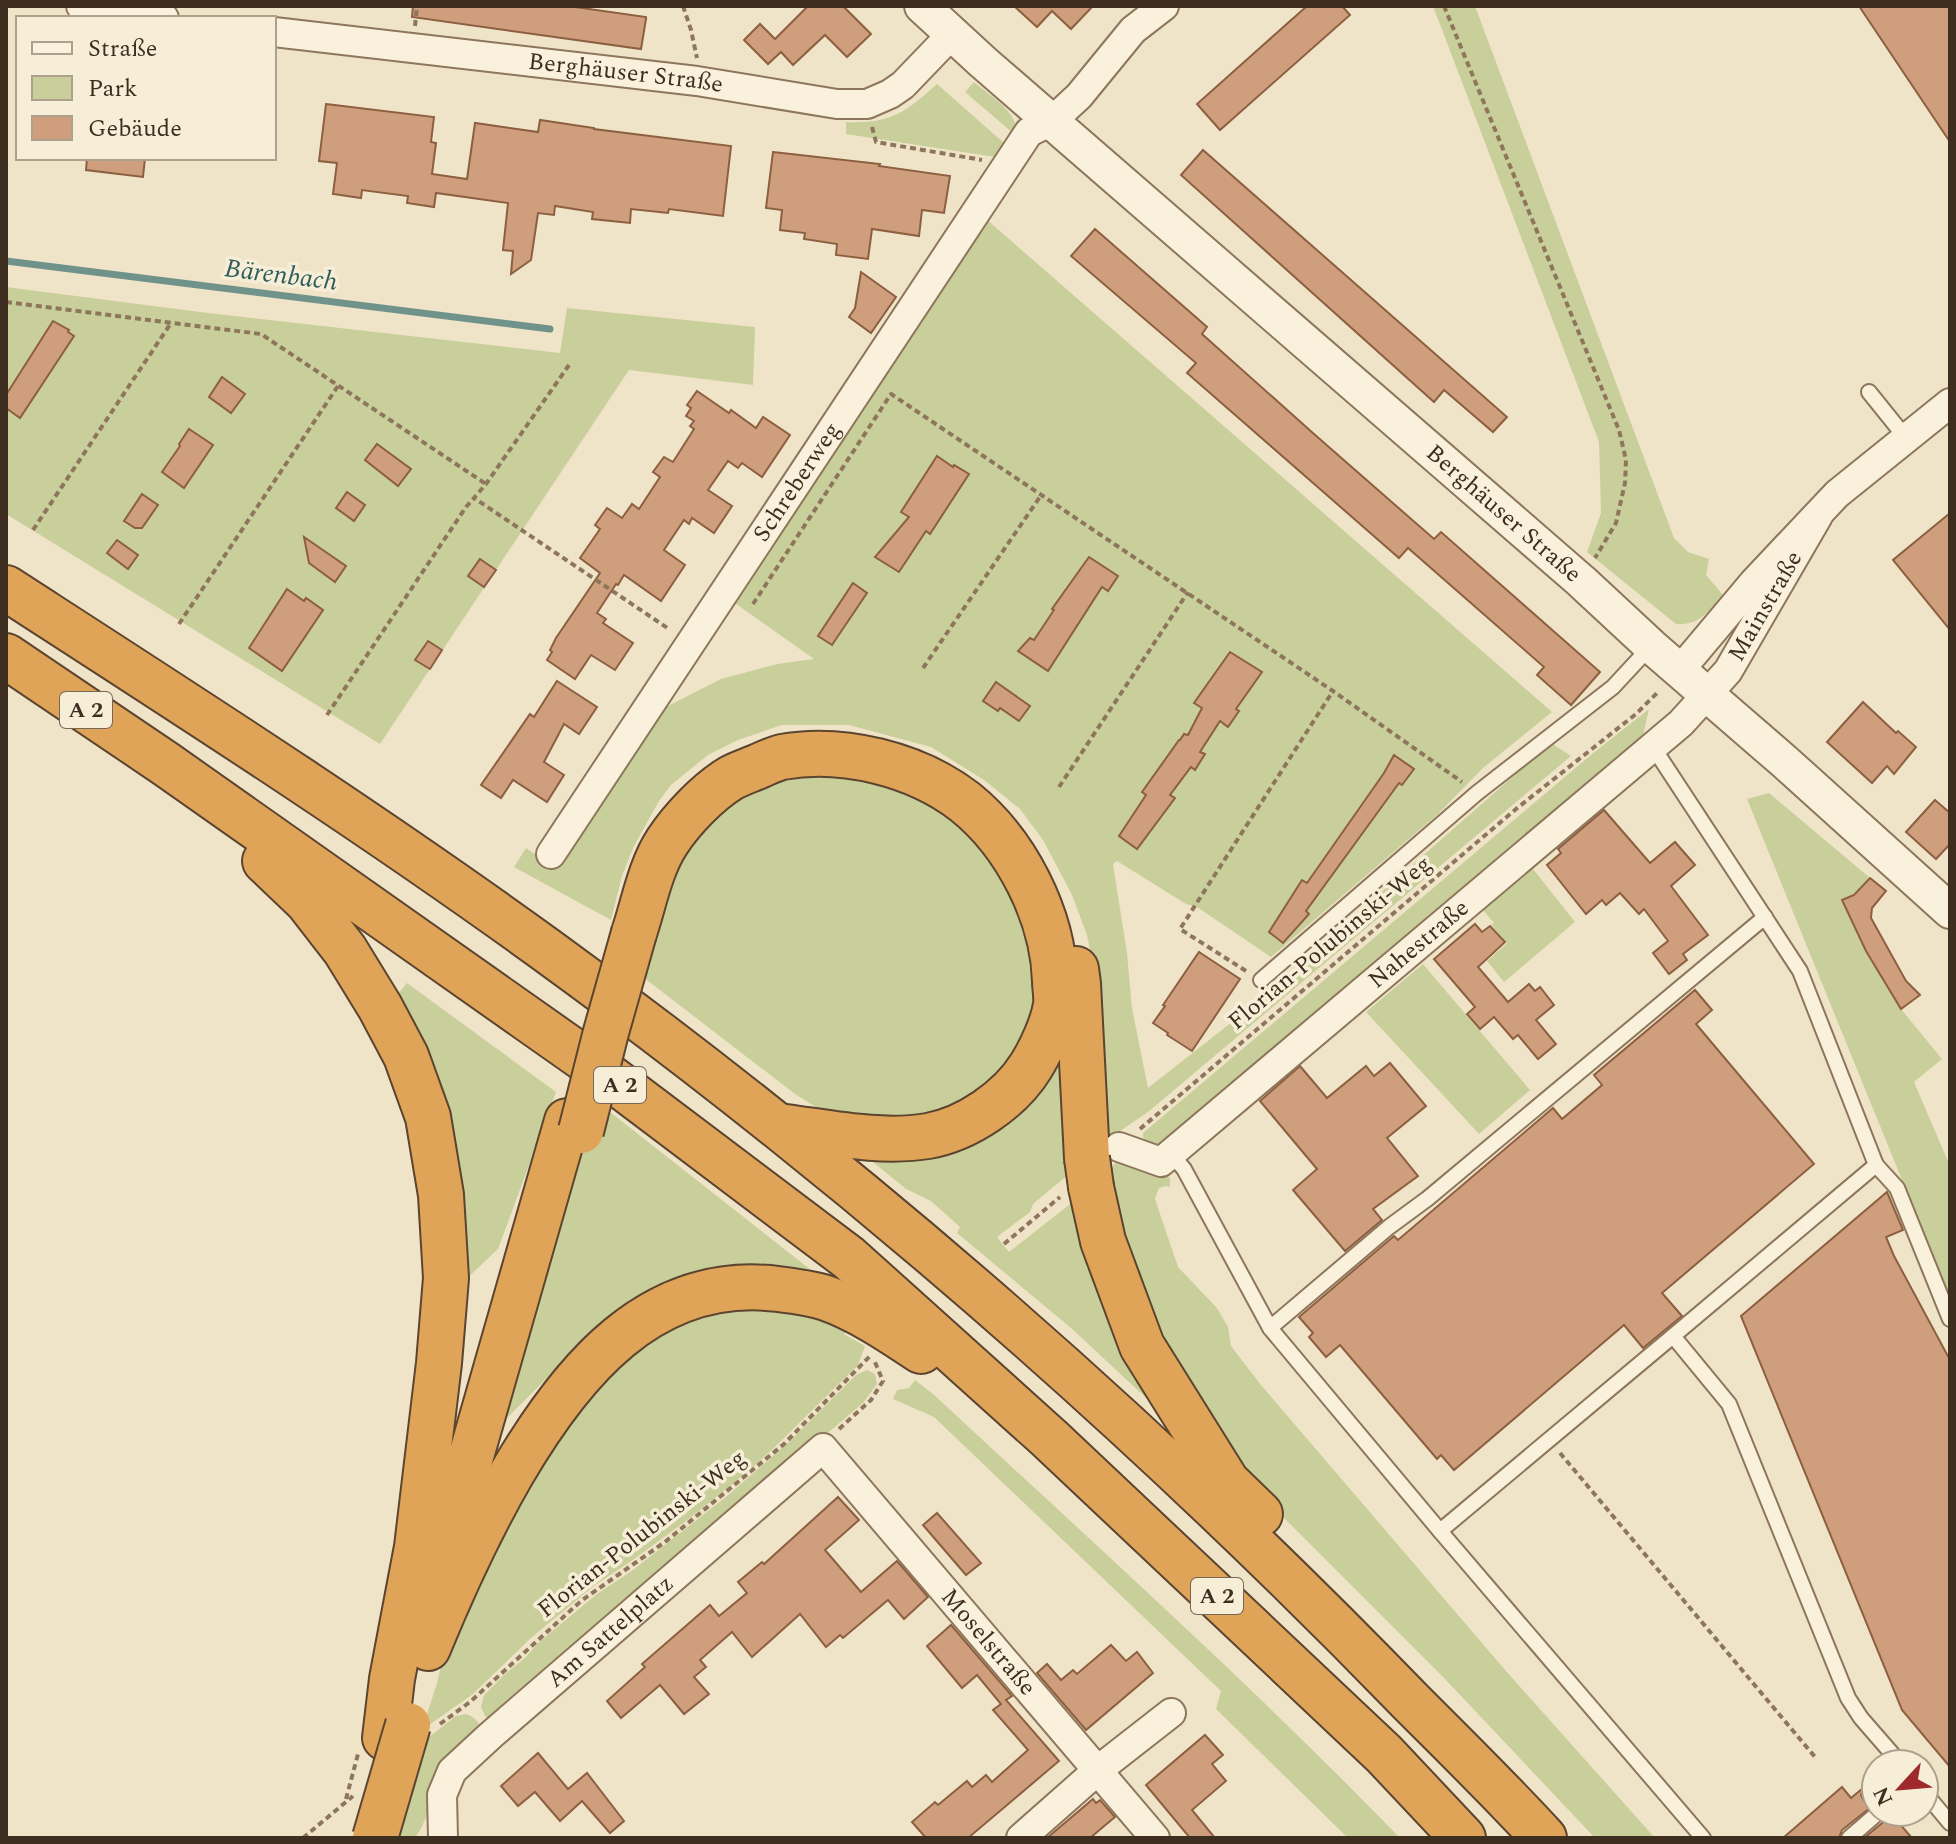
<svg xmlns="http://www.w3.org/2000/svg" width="1956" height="1844" font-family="Spectral,serif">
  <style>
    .green { fill: #c9cf9b }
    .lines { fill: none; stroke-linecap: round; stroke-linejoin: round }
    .stream { stroke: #6f938a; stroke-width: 7 }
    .building { fill: #cf9f7d; stroke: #8d5f41; stroke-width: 2 }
    .service-casing { stroke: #8d765c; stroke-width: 18 }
    .minor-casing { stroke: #8d765c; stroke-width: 32 }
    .tertiary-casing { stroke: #8d765c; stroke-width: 38 }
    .motorway-casing { stroke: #5b4430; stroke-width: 48 }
    .path { stroke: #8d765c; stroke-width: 4; stroke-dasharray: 6 4; stroke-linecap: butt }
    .service { stroke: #faf1dc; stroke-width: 14 }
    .minor { stroke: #faf1dc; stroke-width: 28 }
    .tertiary { stroke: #faf1dc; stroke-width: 34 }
    .motorway { stroke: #e0a458; stroke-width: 44 }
    .motorway-bridge-casing { stroke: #5b4430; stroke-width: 48; stroke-linecap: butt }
    .motorway-bridge { stroke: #e0a458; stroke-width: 44 }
    .labels { text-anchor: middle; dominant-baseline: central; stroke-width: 7; stroke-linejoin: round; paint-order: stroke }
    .shield { fill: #f7eed8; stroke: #756857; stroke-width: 2 }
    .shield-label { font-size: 22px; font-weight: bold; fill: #3d2e20 }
    .street-label { font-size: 24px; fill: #3d2e20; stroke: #f7eed8 }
    .water-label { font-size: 26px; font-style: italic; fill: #2f5d5a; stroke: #f7eed8 }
  </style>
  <rect width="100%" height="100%" fill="#f0e4c8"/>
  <g class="green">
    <path d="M1433 6H1475L1674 538 1688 552 1709 559 1706 575 1723 595C1709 611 1699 626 1676 624L1587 552 1601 513 1599 442Z"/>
    <path d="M974 82C989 95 1014 109 1017 130L1014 134 965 92Z"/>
    <path d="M937 84 1004 143 995 157 846 134V122C890 124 905 113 937 84Z"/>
    <path d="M986 219 1552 712 1483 768 1438 814 1271 957 1197 907 1186 904 1117 861 1113 864 1127 953 1132 1008 1148 1088 1246 1011 1551 743 1571 756 1148 1112 1104 1142 1098 989 1087 935 1072 895 1043 840 1020 809 984 780 931 747 849 725H782L738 740 708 755 671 785 659 801 634 846 622 876 611 920 514 867 526 848 557 869 662 709 721 679 777 664 814 659 732 601Z"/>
    <path d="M6 287 200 312 560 353 567 308 755 327 753 385 629 370 380 744 6 514Z"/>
    <path d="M1649 709 1641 744 1151 1153 1144 1150 1143 1133 1592 754Z"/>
    <path d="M828 763 939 800 1037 912 1034 1039 957 1116 841 1123 795 1094 639 974 668 873 723 795Z"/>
    <path d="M1769 793 1870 878 1854 895 1842 901 1866 952 1901 1009 1942 1059 1914 1082 1950 1166V1298L1747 799Z"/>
    <path d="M1533 869 1575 922 1504 982 1487 961 1507 943 1491 925 1494 923 1483 910Z"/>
    <path d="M1423 964 1530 1090 1479 1134 1366 1012Z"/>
    <path d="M407 983 556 1092 498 1249 461 1284 395 998Z"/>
    <path d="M1068 1020 1075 1169 1033 1204 1030 1212 997 1237 1009 1252 1079 1197 1172 1422 1071 1328 957 1233 960 1227 931 1201 906 1189 862 1153H910Z"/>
    <path d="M601 1105 820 1277 614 1318 604 1321 504 1421 578 1151Z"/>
    <path d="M1127 1158 1147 1161 1170 1178V1187L1166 1186 1159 1188 1155 1199 1178 1267 1217 1308 1228 1327 1231 1346 1261 1385 1506 1671 1655 1838H1595L1445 1679 1291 1525 1252 1484 1141 1307 1107 1176 1115 1163Z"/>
    <path d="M733 1304 852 1322 844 1334 865 1346 858 1365 774 1448 746 1473 690 1518 630 1562 595 1585 531 1638 473 1694 422 1730 437 1683 450 1627 484 1551 577 1407 642 1340Z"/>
    <path d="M867 1370 875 1374 877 1384 863 1403 490 1720 485 1716 481 1707 484 1695 506 1673 525 1658 538 1643 597 1594 633 1570 727 1496 791 1440 856 1375Z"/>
    <path d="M915 1380 933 1394C1090 1540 1251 1684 1400 1838H1348L1216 1709 1221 1691 934 1417 893 1399 897 1390 909 1388Z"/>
    <path d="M466 1714C474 1717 479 1721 481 1730 470 1743 446 1765 440 1779 431 1799 428 1820 415 1838H391L416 1747 456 1716Z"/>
  </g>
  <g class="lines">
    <path class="stream" d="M6 261 550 329"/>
  </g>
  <g class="building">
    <path d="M413 6H568L646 17V19L641 49 412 17Z"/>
    <path d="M808 6H843L871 34 847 57 825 35 793 65 781 52 768 64 744 40 760 24 775 39Z"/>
    <path d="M1014 6H1093L1071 29 1052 11 1037 27Z"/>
    <path d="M1307 6H1342L1350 15 1220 130 1197 104Z"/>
    <path d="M1859 6H1950V142Z"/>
    <path d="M326 104 434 117 431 142 436 143 432 174 467 179 475 123 538 132 540 120 594 128V129L731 146 723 216 669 209 668 213 631 209 630 223 592 219 593 212 555 206 554 215 538 213 531 260 511 274 513 251 503 250 508 203 436 193 434 207 407 203 408 196 362 190 361 198 333 194 337 163 319 161Z"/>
    <path d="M1203 150 1507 417 1493 432 1444 390 1434 402 1181 175Z"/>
    <path d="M773 152 880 164 879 166 950 176 944 213 922 210 919 236 872 229 868 259 836 255 837 244 804 239 805 233 780 230 782 210 766 208Z"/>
    <path d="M87 158H145L143 177 86 170Z"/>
    <path d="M1095 229 1207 327 1202 334 1314 434 1434 539 1441 532 1600 672 1571 705 1537 675 1544 667 1408 548 1399 558 1187 373 1196 363 1071 256Z"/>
    <path d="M861 272 896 297 871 333 849 317 855 308Z"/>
    <path d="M53 321 69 330 68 332 74 336 20 418 6 408V395Z"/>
    <path d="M222 377 245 394 231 413 209 397Z"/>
    <path d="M697 391 729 413 731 410 756 428 763 417 790 435 762 477 742 463 738 468 728 461 708 490 732 506 714 533 692 518 689 524 684 520 664 550 685 565 661 601 624 575 618 585 616 584 597 613 606 619 603 623 633 643 615 670 591 655 575 679 547 660 552 652 550 650 556 638 600 573 580 558 600 529 595 525 607 508 622 518 632 504 639 509 660 477 653 472 664 457 673 462 694 429 690 426 694 421 686 416 691 408 687 405Z"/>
    <path d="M189 429 213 445 184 488 162 472 180 446 179 444Z"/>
    <path d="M377 444 411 469 398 486 365 460Z"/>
    <path d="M937 456 953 467 954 465 969 474 930 534 926 531 899 572 875 557 909 517 901 512Z"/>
    <path d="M347 492 365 505 354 521 336 508Z"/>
    <path d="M142 494 158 505 142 528H135L124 521Z"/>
    <path d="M1950 513V630L1893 560Z"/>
    <path d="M304 537 346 566 335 582 309 563Z"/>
    <path d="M117 540 138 555 128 569 107 553Z"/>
    <path d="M1089 557 1118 576 1108 591 1102 587 1048 671 1018 651 1030 638 1034 640 1054 610 1052 609Z"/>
    <path d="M480 559 496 570 484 587 468 576Z"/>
    <path d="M853 583 867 593 832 645 818 636Z"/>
    <path d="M287 589 304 601 306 598 323 610 282 671 249 648Z"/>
    <path d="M428 641 442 650 430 669 415 660Z"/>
    <path d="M1230 652 1262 672 1236 709 1239 711 1228 727 1220 721 1200 752 1205 754 1195 770 1191 767 1170 795 1175 798 1137 849 1119 836 1146 795 1142 792 1179 740H1180L1184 734 1188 735 1202 708 1194 703Z"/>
    <path d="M557 681 597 707 579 734 564 724 544 762 564 775 547 802 513 780 501 798 481 785 530 714 534 717Z"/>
    <path d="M996 682 1030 706 1019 721 1000 708 998 711 983 701Z"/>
    <path d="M1863 702 1896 733 1898 731 1916 747 1894 774 1887 766 1872 783 1827 742Z"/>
    <path d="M1394 755 1414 769 1402 785 1399 783 1306 911 1309 914 1283 943 1269 932 1302 880 1307 883 1384 773Z"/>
    <path d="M1935 800 1950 813V844L1936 859 1906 832Z"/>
    <path d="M1604 810 1650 863 1675 842 1695 865 1671 886 1708 935 1683 954 1687 960 1669 974 1653 953 1668 941 1644 909 1639 914 1620 893 1606 905 1602 900 1586 914 1547 865 1561 853 1558 849Z"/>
    <path d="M1870 878 1886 891 1872 908 1871 918 1906 981 1920 995 1901 1009 1866 951 1842 900 1854 895Z"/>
    <path d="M1475 924 1482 932 1490 926 1505 942 1478 967 1508 1002 1529 984 1535 991 1540 987 1554 1005 1536 1020 1556 1044 1538 1059 1518 1035 1513 1039 1494 1017 1480 1029 1467 1014 1475 1007 1434 959Z"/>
    <path d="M1199 952 1240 979 1192 1051 1167 1035 1168 1033 1153 1023 1165 1006 1163 1005Z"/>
    <path d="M1695 990 1712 1010 1696 1024 1814 1164 1662 1293 1682 1316 1643 1348 1624 1325 1454 1470 1441 1455 1437 1459 1340 1345 1326 1357 1309 1337 1313 1333 1299 1317 1394 1236 1398 1240 1553 1108 1562 1119 1602 1085 1594 1075Z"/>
    <path d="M1390 1063 1426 1106 1387 1138 1418 1176 1373 1209 1382 1220 1345 1251 1293 1190 1317 1169 1260 1101 1300 1066 1327 1098 1366 1066 1374 1076Z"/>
    <path d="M1887 1192 1903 1230 1886 1237 1894 1256 1950 1360V1767L1902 1710 1741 1316Z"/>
    <path d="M838 1497 859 1520 825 1550 861 1592 897 1561 928 1597 904 1619 888 1600 843 1638 840 1635 826 1647 800 1614 752 1657 732 1632 700 1660 706 1667 694 1677 709 1694 684 1714 660 1685 621 1718 607 1701 645 1667 642 1664 710 1605 719 1616 747 1593 738 1582 762 1562 764 1564Z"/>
    <path d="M937 1513 981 1563 966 1575 923 1525Z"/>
    <path d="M951 1625 1012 1696 1006 1700 1059 1761 968 1838H926L912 1822 935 1802 938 1805 967 1781 972 1787 986 1775 992 1782 1028 1750 993 1710 1001 1704 977 1675 962 1688 927 1646Z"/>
    <path d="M1111 1645 1126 1661 1137 1652 1153 1673 1086 1730 1037 1673 1047 1664 1061 1680 1073 1670 1077 1674Z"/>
    <path d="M1205 1735 1223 1755 1212 1764 1226 1781 1192 1810 1215 1838H1190L1146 1785Z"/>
    <path d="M538 1753 568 1789 587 1773 624 1821 610 1833 582 1801 560 1821 535 1792 518 1806 501 1786Z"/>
    <path d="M1842 1787 1851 1798 1863 1788 1861 1795 1864 1801 1868 1804 1876 1803 1842 1830 1839 1838H1783Z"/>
    <path d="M1093 1799 1096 1803 1100 1800 1115 1817 1090 1838H1047Z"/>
    <path d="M1889 1813 1892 1815 1912 1838H1864L1886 1820Z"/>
  </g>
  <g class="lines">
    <defs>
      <g id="service">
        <path d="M1869 392 1906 438"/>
        <path d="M1653 747 1800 971 1876 1165 1673 1336 1729 1404 1848 1698 1861 1718 1901 1764"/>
        <path d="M1261 980 1477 793 1613 687 1651 646"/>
        <path d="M1171 1154 1184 1169 1270 1328 1440 1531 1703 1838"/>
        <path d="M1876 1165 1897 1188 1950 1319"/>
        <path d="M1270 1328 1389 1227 1427 1199 1765 917"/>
        <path d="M1440 1531 1673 1336"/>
        <path d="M1924 1792 1950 1823"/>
        <path d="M1871 1794 1876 1790"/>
        <path d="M1849 1838 1879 1812"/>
      </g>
      <g id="minor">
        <path d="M81 6 164 18"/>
        <path id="s1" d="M274 32 697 81 837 104H867L890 94 903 85 952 34"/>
        <path d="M1680 670 1754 582 1837 494 1950 403"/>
        <path id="s2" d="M551 854 1029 132 1052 121 1079 96 1133 30 1164 6"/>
        <path id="s3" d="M1119 1147 1161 1162 1681 723 1728 671 1818 516"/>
        <path id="s4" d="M443 1838 442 1795 452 1771 491 1735 823 1448 1155 1838"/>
        <path d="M1021 1838 1098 1770 1171 1713"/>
      </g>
      <g id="tertiary">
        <path id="s5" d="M922 6 984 63 1581 581 1651 646 1785 762 1950 911"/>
      </g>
      <g id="motorway">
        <path d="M6 588C187 705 370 822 545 949 855 1174 1145 1428 1411 1702 1456 1747 1501 1791 1544 1838"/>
        <path d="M6 656 166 764 596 1067 849 1258 1049 1438 1384 1754 1463 1838"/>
        <path d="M265 861 307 901 345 950 380 1007 406 1056 428 1117 441 1195 446 1278 439 1363 417 1547 392 1679 385 1738"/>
        <path d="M634 933C644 903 650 868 667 842 682 819 708 792 731 778 740 773 750 770 759 766 766 763 774 759 782 757 842 746 916 764 965 802 1016 843 1053 915 1055 981 1055 988 1057 997 1056 1005 1053 1024 1041 1050 1031 1066 1010 1100 967 1129 928 1136 879 1144 827 1132 778 1126"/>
        <path d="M1076 969 1078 984 1087 1158"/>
        <path d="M1091 1187 1103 1241 1142 1346 1227 1482 1260 1514"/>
        <path d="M439 1568 567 1121"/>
        <path d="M428 1648C453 1587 479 1530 512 1473 570 1374 650 1273 778 1289 794 1291 811 1293 826 1298 860 1310 891 1331 921 1351"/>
      </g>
    </defs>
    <use href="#service" class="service-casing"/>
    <use href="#minor" class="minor-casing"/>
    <use href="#tertiary" class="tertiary-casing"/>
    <use href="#motorway" class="motorway-casing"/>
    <g class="path">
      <path d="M683 6 691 30 697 58"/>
      <path d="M1444 6 1619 430 1626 460 1625 483 1616 523 1595 558"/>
      <path d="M415 26 417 6"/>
      <path d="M872 127 876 142 982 160"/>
      <path d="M6 302 261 334 486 484"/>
      <path d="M569 365 486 484 474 498 669 629"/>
      <path d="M33 530 171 323"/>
      <path d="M753 604 891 394 1333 691 1462 782"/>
      <path d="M179 624 338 386"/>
      <path d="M923 668 1042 494"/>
      <path d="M327 715 466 507 474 498"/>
      <path d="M1059 787 1188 592"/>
      <path d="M1246 971 1180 929 1333 691"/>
      <path d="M1140 1129 1516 809 1636 714 1659 691"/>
      <path d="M1004 1244 1060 1197"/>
      <path d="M839 1429 871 1400 883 1381 874 1360"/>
      <path d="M1560 1453 1815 1757"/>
      <path d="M440 1724 470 1702 581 1601 665 1542 784 1444 870 1356"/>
      <path d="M346 1799 358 1754"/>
      <path d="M303 1838 353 1796"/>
    </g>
    <use href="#service" class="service"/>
    <use href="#minor" class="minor"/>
    <use href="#tertiary" class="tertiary"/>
    <use href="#motorway" class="motorway"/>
    <defs>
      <g id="motorway-bridge">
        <path d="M581 1131 606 1032 634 933"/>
        <path d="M1087 1158 1091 1187"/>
        <path d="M375 1838 408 1725"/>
      </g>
    </defs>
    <use href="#motorway-bridge" class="motorway-bridge-casing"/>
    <use href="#motorway-bridge" class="motorway-bridge"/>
  </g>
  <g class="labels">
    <g class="shield">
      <rect x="60" y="692" width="52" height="36" rx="6"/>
      <rect x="594" y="1067" width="52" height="36" rx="6"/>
      <rect x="1191" y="1578" width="52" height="36" rx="6"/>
    </g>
    <g class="shield-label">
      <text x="86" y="710">A 2</text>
      <text x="620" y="1085">A 2</text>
      <text x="1217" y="1596">A 2</text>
    </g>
    <g class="street-label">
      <text stroke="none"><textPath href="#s1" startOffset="354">Berghäuser Straße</textPath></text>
      <text stroke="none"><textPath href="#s2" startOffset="446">Schreberweg</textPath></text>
      <text stroke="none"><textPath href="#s5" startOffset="772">Berghäuser Straße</textPath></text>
      <text stroke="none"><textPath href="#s3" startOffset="870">Mainstraße</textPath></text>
      <text transform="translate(1330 943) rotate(-40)">Florian-Polubinski-Weg</text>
      <text stroke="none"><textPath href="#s3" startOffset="382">Nahestraße</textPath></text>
      <text transform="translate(642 1534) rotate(-38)">Florian-Polubinski-Weg</text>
      <text stroke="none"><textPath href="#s4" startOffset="280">Am Sattelplatz</textPath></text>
      <text stroke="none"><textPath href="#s4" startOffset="816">Moselstraße</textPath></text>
    </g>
    <g class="water-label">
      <text transform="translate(281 275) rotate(7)">Bärenbach</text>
    </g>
  </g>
  <rect width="1956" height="1844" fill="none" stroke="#3d2e20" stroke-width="16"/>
  <rect x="16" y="16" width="260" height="144" fill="#f7eed8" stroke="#ada18e" stroke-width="2"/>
  <rect x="32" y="42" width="40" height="12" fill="#faf1dc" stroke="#ada18e" stroke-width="2"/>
  <text x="88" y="56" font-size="24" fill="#3d2e20">Straße</text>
  <rect x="32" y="76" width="40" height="24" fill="#c9cf9b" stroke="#ada18e" stroke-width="2"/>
  <text x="88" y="96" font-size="24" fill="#3d2e20">Park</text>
  <rect x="32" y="116" width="40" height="24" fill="#cf9f7d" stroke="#ada18e" stroke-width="2"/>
  <text x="88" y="136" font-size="24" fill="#3d2e20">Gebäude</text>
  <g transform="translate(1900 1788) rotate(244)"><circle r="38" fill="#f7eed8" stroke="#ada18e" stroke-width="2"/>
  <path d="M0-6L14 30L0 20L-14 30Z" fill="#9e2a2b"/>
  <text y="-12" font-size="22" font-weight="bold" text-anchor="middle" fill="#3d2e20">N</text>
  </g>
</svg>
